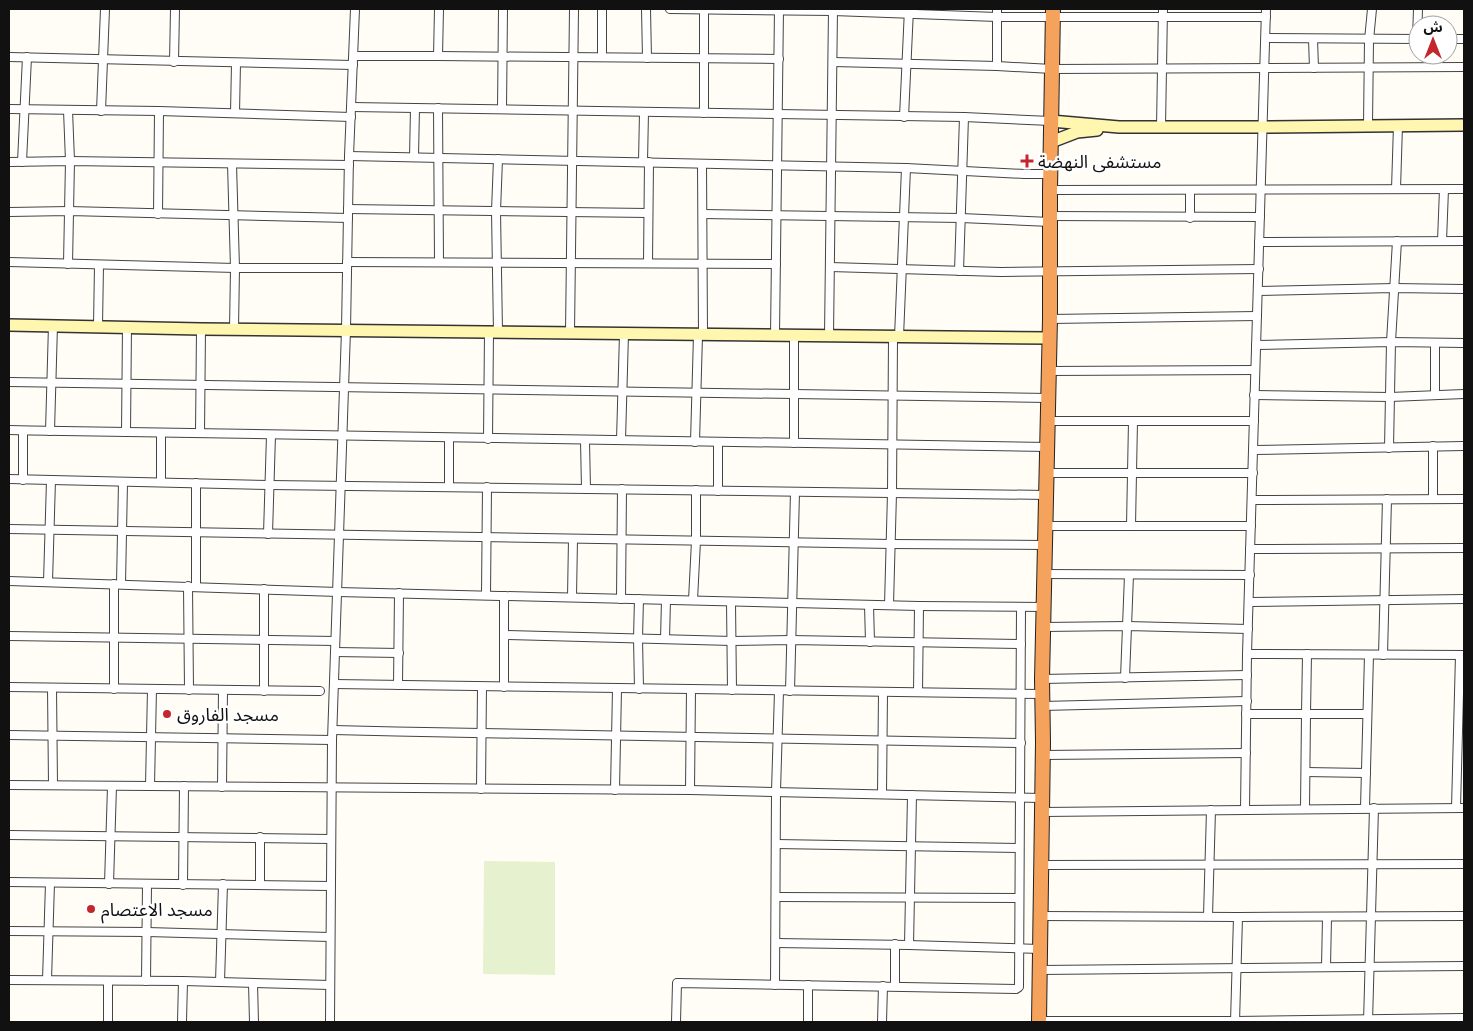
<svg xmlns="http://www.w3.org/2000/svg" width="1473" height="1031" font-family="'PT Serif','Noto Sans Arabic',serif">
  <style>
    .pitch { fill: #e6f2cf }
    .lines { fill: none; stroke-linecap: round; stroke-linejoin: round }
    .street-casing { stroke: #444; stroke-width: 10 }
    .secondary-casing { stroke: #333; stroke-width: 14 }
    .highway-casing { stroke: #222; stroke-width: 16 }
    .street { stroke: #fff; stroke-width: 8 }
    .secondary { stroke: #fff6b0; stroke-width: 11 }
    .highway { stroke: #f5a25d; stroke-width: 14 }
    .poi-dot { fill: #c4262e; stroke: #fff; stroke-width: 2 }
    .labels { text-anchor: middle; dominant-baseline: central; stroke-width: 5; stroke-linejoin: round; paint-order: stroke }
    .poi-label { font-size: 18px; fill: #111; stroke: #fff; text-anchor: start }
  </style>
  <rect width="100%" height="100%" fill="#fffdf5"/>
  <path class="pitch" d="M484 861 555 862V975L483 974Z"/>
  <g class="lines">
    <defs>
      <g id="street">
        <path d="M602 9V57"/>
        <path d="M646 9 647 58"/>
        <path d="M670 9 833 11 997 17H1266"/>
        <path d="M1266 38 1418 39"/>
        <path d="M1313 39 1314 68"/>
        <path d="M1417 39 1418 9"/>
        <path d="M1448 39H1464"/>
        <path d="M354 56H438L779 59"/>
        <path d="M438 56 439 9"/>
        <path d="M9 57 353 65"/>
        <path d="M174 62 175 9"/>
        <path d="M833 62 997 66V9"/>
        <path d="M997 66 1052 69 1464 67"/>
        <path d="M352 107 964 117 1051 121"/>
        <path d="M438 108 439 262"/>
        <path d="M9 109 159 111 351 117"/>
        <path d="M502 109 503 9"/>
        <path d="M68 110 70 161 68 264"/>
        <path d="M101 111 105 9"/>
        <path d="M235 113 236 63"/>
        <path d="M704 113V9"/>
        <path d="M904 117 909 9"/>
        <path d="M1368 125 1369 40 1372 9"/>
        <path d="M1161 127 1163 9"/>
        <path d="M349 156 906 168 1024 174H1051"/>
        <path d="M414 157 415 108"/>
        <path d="M9 162 70 161 349 165"/>
        <path d="M22 162 27 57"/>
        <path d="M643 162 644 112"/>
        <path d="M232 164 235 268 234 329"/>
        <path d="M702 164 703 334"/>
        <path d="M1396 189 1398 125"/>
        <path d="M1050 190 1464 189"/>
        <path d="M1190 191V218"/>
        <path d="M348 209 648 213"/>
        <path d="M9 212 69 211 348 218"/>
        <path d="M158 214 159 111"/>
        <path d="M703 214 961 218 1051 222"/>
        <path d="M1051 216 1260 217"/>
        <path d="M1442 241 1444 189"/>
        <path d="M1259 242 1464 241"/>
        <path d="M9 262 235 268H347"/>
        <path d="M347 262 776 264"/>
        <path d="M648 263 649 162"/>
        <path d="M830 267 1001 272 1259 269"/>
        <path d="M959 271 964 117"/>
        <path d="M1258 291 1394 288 1464 289"/>
        <path d="M1050 319 1257 316"/>
        <path d="M98 326 99 265"/>
        <path d="M498 332 496 211 498 159"/>
        <path d="M570 333 574 9"/>
        <path d="M775 336 779 9"/>
        <path d="M829 336 833 9"/>
        <path d="M899 337 906 168"/>
        <path d="M1435 343V394"/>
        <path d="M1256 345 1391 342 1464 343"/>
        <path d="M1048 371 1255 370"/>
        <path d="M9 382 1048 398"/>
        <path d="M1254 395 1390 397 1464 394"/>
        <path d="M1048 421H1254"/>
        <path d="M9 430C355 437 701 443 1048 447"/>
        <path d="M50 431 53 325"/>
        <path d="M126 432 127 326"/>
        <path d="M200 433 201 329"/>
        <path d="M449 438V487"/>
        <path d="M488 439 489 332"/>
        <path d="M621 440 624 334"/>
        <path d="M585 441 586 489"/>
        <path d="M695 442 698 335"/>
        <path d="M718 442V491"/>
        <path d="M794 443V336"/>
        <path d="M1389 448 1391 342 1397 241"/>
        <path d="M1253 450 1464 446"/>
        <path d="M1047 473H1253"/>
        <path d="M9 479 270 485 1047 495"/>
        <path d="M23 480V431"/>
        <path d="M161 482V433"/>
        <path d="M1433 499V446"/>
        <path d="M1252 500 1464 499"/>
        <path d="M1046 526H1251"/>
        <path d="M1131 526 1133 421"/>
        <path d="M9 529 891 544 1045 545"/>
        <path d="M268 534 271 435"/>
        <path d="M1250 549 1464 548"/>
        <path d="M1045 574 1250 575"/>
        <path d="M9 581 338 592 919 606 1044 607"/>
        <path d="M48 582 51 480"/>
        <path d="M114 584V689"/>
        <path d="M121 584 123 482"/>
        <path d="M188 586 189 690"/>
        <path d="M196 587V483"/>
        <path d="M264 589V691"/>
        <path d="M486 595 487 487"/>
        <path d="M572 597 573 539"/>
        <path d="M621 599 622 489"/>
        <path d="M693 600 696 541V490"/>
        <path d="M731 602 732 690"/>
        <path d="M1249 602 1464 599"/>
        <path d="M869 605 870 642"/>
        <path d="M889 605 892 493 893 337"/>
        <path d="M1043 627 1127 626 1248 629"/>
        <path d="M504 635 732 641 791 640 1021 644"/>
        <path d="M9 636 335 641"/>
        <path d="M665 639 666 600"/>
        <path d="M335 652 399 653"/>
        <path d="M1247 654 1464 655"/>
        <path d="M1383 655 1387 499"/>
        <path d="M1125 678 1129 575"/>
        <path d="M1042 679 1247 675"/>
        <path d="M334 684 1042 694"/>
        <path d="M398 685 399 593"/>
        <path d="M9 687 320 691"/>
        <path d="M504 687V596"/>
        <path d="M52 688 53 785"/>
        <path d="M639 689 638 638 639 599"/>
        <path d="M790 691 795 492"/>
        <path d="M918 692 919 606"/>
        <path d="M1042 706 1247 701"/>
        <path d="M1246 714H1306L1307 654"/>
        <path d="M333 730C562 736 791 737 1021 743"/>
        <path d="M9 735 332 740"/>
        <path d="M1043 755 1246 753"/>
        <path d="M1306 772 1366 773"/>
        <path d="M9 785 690 790 1042 798"/>
        <path d="M150 786 152 689"/>
        <path d="M222 787 223 690"/>
        <path d="M481 789 482 687"/>
        <path d="M615 790 617 689"/>
        <path d="M690 790 691 690"/>
        <path d="M882 794 883 692"/>
        <path d="M1365 808 1369 655"/>
        <path d="M1456 808 1460 655"/>
        <path d="M1305 809 1306 714H1367"/>
        <path d="M1245 810 1247 654 1266 9"/>
        <path d="M1042 812 1464 808"/>
        <path d="M9 835 331 839"/>
        <path d="M776 844 1019 848"/>
        <path d="M1041 865 1464 864"/>
        <path d="M9 882 330 886"/>
        <path d="M109 884 112 786"/>
        <path d="M183 885 184 786"/>
        <path d="M260 885V837"/>
        <path d="M776 897 1019 898"/>
        <path d="M1041 916 1238 917 1464 916"/>
        <path d="M1208 916 1211 810"/>
        <path d="M9 931 147 932 330 937"/>
        <path d="M776 943 909 945 1040 949"/>
        <path d="M909 945 912 795"/>
        <path d="M1326 967 1327 917"/>
        <path d="M1040 970 1464 966"/>
        <path d="M9 980 183 981 330 985"/>
        <path d="M47 980 50 883"/>
        <path d="M146 981 147 884"/>
        <path d="M220 982 223 884"/>
        <path d="M253 983 254 1022"/>
        <path d="M775 985 776 791 779 691"/>
        <path d="M895 986V944"/>
        <path d="M1039 1021H1235L1464 1018"/>
        <path d="M108 1022V981"/>
        <path d="M182 1022 183 981"/>
        <path d="M330 1022 332 740 346 330 349 156 355 9"/>
        <path d="M676 1022 677 983 1016 989 1019 987 1021 608"/>
        <path d="M808 1022V985"/>
        <path d="M882 1022 883 986"/>
        <path d="M1235 1022 1238 917"/>
        <path d="M1368 1022 1374 808"/>
      </g>
      <g id="secondary">
        <path d="M1051 121 1119 127H1263L1464 125"/>
        <path d="M1051 142 1077 132 1097 130"/>
        <path d="M9 325 201 329 1049 338"/>
      </g>
      <path id="highway" d="M1039 1022 1043 742 1042 679 1050 319V190L1053 9"/>
    </defs>
    <use href="#street" class="street-casing"/>
    <use href="#secondary" class="secondary-casing"/>
    <use href="#highway" class="highway-casing"/>
    <use href="#street" class="street"/>
    <use href="#secondary" class="secondary"/>
    <use href="#highway" class="highway"/>
  </g>
  <g class="poi-dot">
    <path d="M1024.5 153.5h5v5h5v5h-5v5h-5v-5h-5v-5h5z"/>
    <circle cx="167" cy="714" r="5"/>
    <circle cx="91" cy="909" r="5"/>
  </g>
  <g class="labels">
    <g class="poi-label">
      <text x="1038" y="161">مستشفى النهضة</text>
      <text x="177" y="714">مسجد الفاروق</text>
      <text x="101" y="909">مسجد الاعتصام</text>
    </g>
  </g>
  <rect width="1473" height="1031" fill="none" stroke="#111111" stroke-width="20"/>
  <g transform="translate(1433 40)"><circle r="24" fill="#ffffff" stroke="#a0a0a0"/>
  <path d="M0-4L9 19L0 12L-9 19Z" fill="#c4262e"/>
  <text y="-8" font-size="14" font-weight="bold" text-anchor="middle" fill="#111111">ش</text>
  </g>
</svg>
